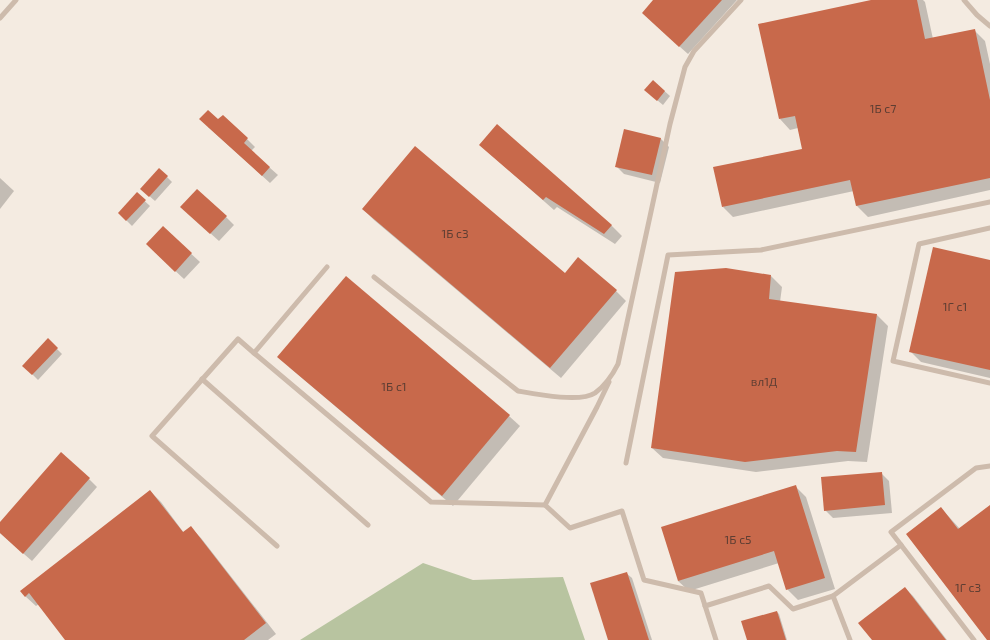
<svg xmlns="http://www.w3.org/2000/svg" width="990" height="640" font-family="'Exo 2',sans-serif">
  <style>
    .green { fill: #b8c4a0 }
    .shadow { fill: #0003 }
    .building { fill: #c8694b }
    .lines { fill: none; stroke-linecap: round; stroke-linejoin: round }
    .service { stroke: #cdbbac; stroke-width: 5 }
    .labels { text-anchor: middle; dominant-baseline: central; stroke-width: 4; stroke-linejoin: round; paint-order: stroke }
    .number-label { font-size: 12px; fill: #5e3e33 }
  </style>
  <rect width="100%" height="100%" fill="#f4ebe1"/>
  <path class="green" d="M423 563 473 580 563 577 585 640H300Z"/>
  <g class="shadow">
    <path d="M655 0H737L688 54 651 21Z"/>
    <path d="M876 0H923L925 2 933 39 974 30 985 41 990 64V190L868 217 857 206 854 191 733 217 723 207 803 149 798 128 790 130 780 119Z"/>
    <path d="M653 81 670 96 663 105 651 95Z"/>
    <path d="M218 121 247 139 255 147 251 151 278 175 270 183 208 127Z"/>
    <path d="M660 138 669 147 660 183 624 174 616 166Z"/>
    <path d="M480 145 611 225 622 236 615 244 557 207 554 210Z"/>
    <path d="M159 169 172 182 155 201 147 194Z"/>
    <path d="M0 178 14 191 0 209Z"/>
    <path d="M137 194 150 206 132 226 119 213Z"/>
    <path d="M363 209 616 291 626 301 561 378 374 220Z"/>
    <path d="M190 215 226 217 234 225 219 241Z"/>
    <path d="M163 228 200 262 184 279 155 252Z"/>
    <path d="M990 261V378L921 362 911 352Z"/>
    <path d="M771 276 782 287 780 302 877 315 888 326 867 462 848 461 756 472 663 458 652 448Z"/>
    <path d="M48 340 62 354 38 380 24 366Z"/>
    <path d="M289 367 509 416 520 426 453 506Z"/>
    <path d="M881 473 889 481 892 513 833 518 825 510Z"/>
    <path d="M89 479 97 487 32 561 0 533V523Z"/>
    <path d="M795 486 806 497 835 589 798 600 787 589 779 563 689 591 678 581Z"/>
    <path d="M150 491 161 502 184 533 191 528 201 538 276 634 268 640H66L39 604 36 606 25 596Z"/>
    <path d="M990 506V640H988L941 508 960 529Z"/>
    <path d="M626 573 632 578 652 640H609Z"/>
    <path d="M905 588 913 596 947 640H873Z"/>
    <path d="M777 612 779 614 787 640H748Z"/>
  </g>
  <g class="building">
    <path d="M653 0H722L679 47 642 13Z"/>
    <path d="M871 0H917L925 39 975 29 990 100V178L856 206 850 180 722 207 713 167 802 149 795 116 779 119 758 24Z"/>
    <path d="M653 80 665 91 657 101 644 90Z"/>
    <path d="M208 110 218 119 223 115 248 138 244 143 270 167 262 176 199 119Z"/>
    <path d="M497 124 612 225 604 234 546 197 543 200 479 145Z"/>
    <path d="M624 129 661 138 652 175 615 167Z"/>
    <path d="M415 146 565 273 578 257 617 290 550 368 362 209Z"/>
    <path d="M159 168 168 176 149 197 140 189Z"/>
    <path d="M197 189 227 216 210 234 180 207Z"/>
    <path d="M137 192 146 200 126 221 118 213Z"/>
    <path d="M163 226 192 253 175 272 146 244Z"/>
    <path d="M933 247 990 260V370L909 352Z"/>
    <path d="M726 268 771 275 769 299 877 314 856 452 837 451 745 462 651 448 675 272Z"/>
    <path d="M346 276 510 415 442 496 277 357Z"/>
    <path d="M48 338 58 348 32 375 22 366Z"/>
    <path d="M61 452 90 478 23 554 0 533V522Z"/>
    <path d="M882 472 885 505 824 511 821 477Z"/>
    <path d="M796 485 825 578 786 590 774 551 678 581 661 527Z"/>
    <path d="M150 490 183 532 191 526 266 623 244 640H65L29 593 25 597 20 591Z"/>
    <path d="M990 505V640H987L906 534 941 507 958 529Z"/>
    <path d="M627 572 649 640H608L590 583Z"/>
    <path d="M905 587 946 640H872L858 623Z"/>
    <path d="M777 611 786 640H747L741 621Z"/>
  </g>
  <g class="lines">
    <g class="service">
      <path d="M964 0 977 15 990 26"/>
      <path d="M0 18 16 0"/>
      <path d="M990 228 919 244 893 361 990 383"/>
      <path d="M327 267 254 353 431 502 545 505 597 407 609 382"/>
      <path d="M374 277 518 391C535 394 580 403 595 393 606 385 612 376 618 364L670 124 685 67 694 51 741 0"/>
      <path d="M254 353 238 339 152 436 277 546"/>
      <path d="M202 379 368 525"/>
      <path d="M626 463 668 255 761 250 990 202"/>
      <path d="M545 505 570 528 622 511 644 580 701 593 716 640"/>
      <path d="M705 606 769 586 793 609 833 596"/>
      <path d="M850 640 833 596 901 545"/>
      <path d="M974 640 891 532 976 468 990 466"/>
    </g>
  </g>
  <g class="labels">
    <g class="number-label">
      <text x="883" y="108">1Б с7</text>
      <text x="455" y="233">1Б с3</text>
      <text x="955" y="306">1Г с1</text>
      <text x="764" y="381">вл1Д</text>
      <text x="394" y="386">1Б с1</text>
      <text x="738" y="539">1Б с5</text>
      <text x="968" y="587">1Г с3</text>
    </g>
  </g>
</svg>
